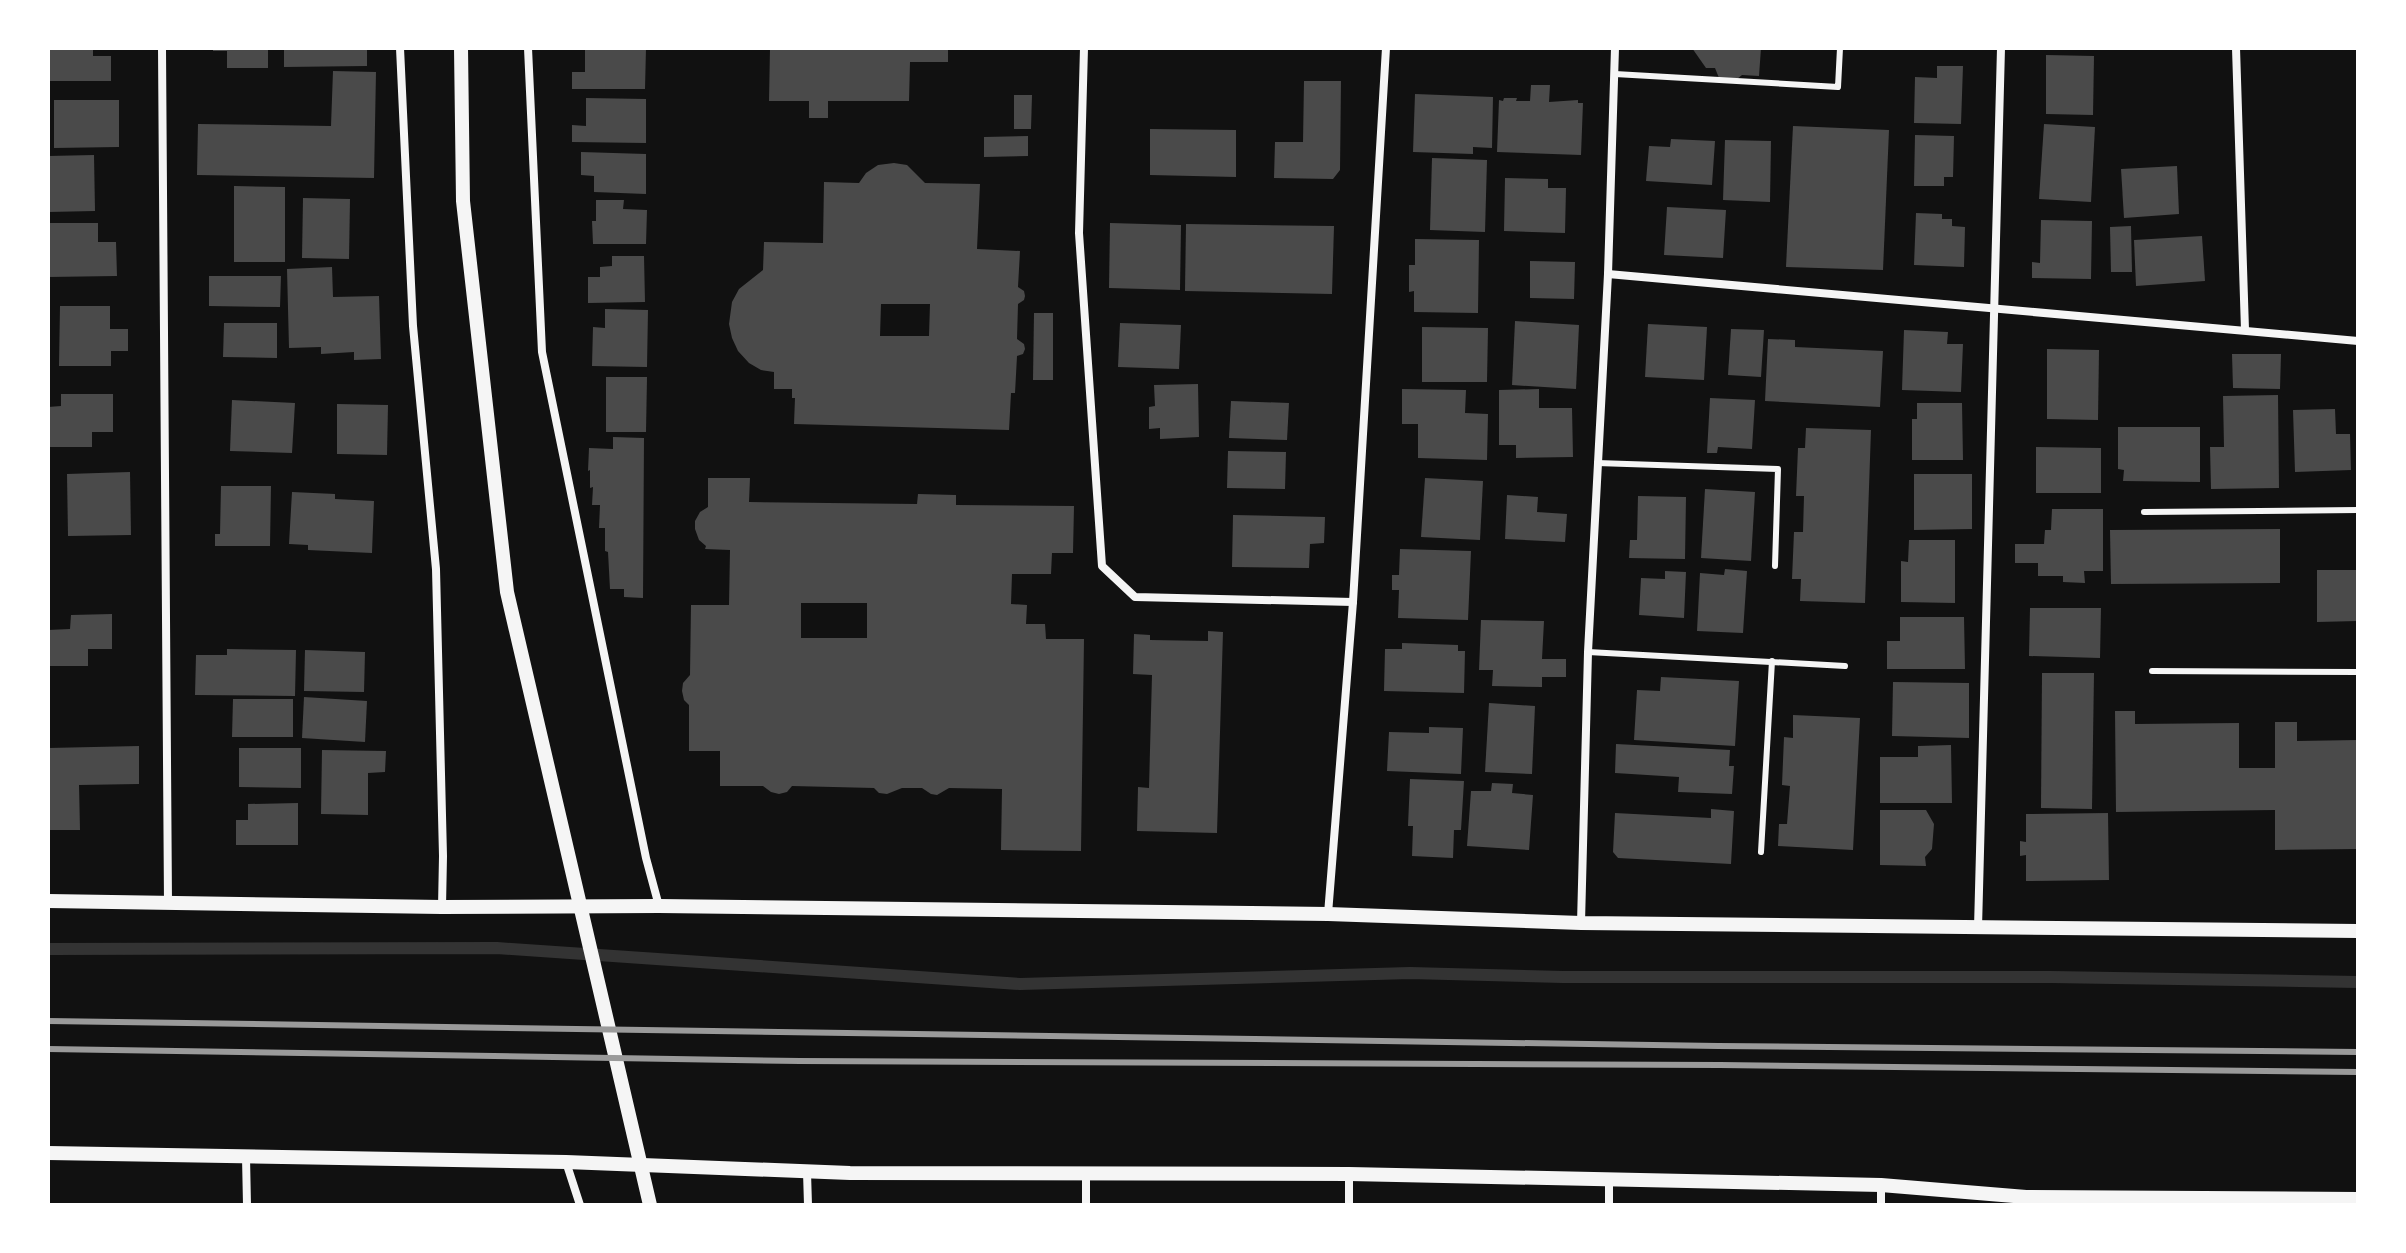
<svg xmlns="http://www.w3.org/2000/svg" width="2406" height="1253" font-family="'Roboto Serif',serif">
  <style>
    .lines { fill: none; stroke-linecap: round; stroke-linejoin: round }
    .stream { stroke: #333; stroke-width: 12 }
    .building { fill: #4a4a4a; fill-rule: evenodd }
    .service { stroke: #f5f5f5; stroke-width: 6 }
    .minor { stroke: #f5f5f5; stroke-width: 8 }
    .tertiary { stroke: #f5f5f5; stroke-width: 14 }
    .rail { stroke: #9a9a9a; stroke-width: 6 }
  </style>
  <rect width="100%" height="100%" fill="#111"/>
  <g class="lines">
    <path class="stream" d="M48 949 497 948 1020 984 1410 973 1563 977H2051L2358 982"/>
  </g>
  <g class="building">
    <path d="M48 48H93V56H111V81H48Z"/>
    <path d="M213 48H268V68H227V51H213Z"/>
    <path d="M284 48H367V66L284 67Z"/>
    <path d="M585 48H646L645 89H572V72H585Z"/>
    <path d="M770 48H948V62H910L909 101H828V118H809V101H769Z"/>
    <path d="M1692 48H1761L1759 76 1742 75 1737 79 1719 78 1715 68H1706Z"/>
    <path d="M2046 55 2094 56 2093 115 2046 114Z"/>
    <path d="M1937 66H1963L1961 124 1914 123 1915 77 1937 78Z"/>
    <path d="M333 71 376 72 374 178 197 175 198 124 331 126Z"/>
    <path d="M1304 81H1341L1340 170 1333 179 1274 178 1275 142H1303Z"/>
    <path d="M1531 85H1550L1549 102 1578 100V103H1583L1581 155 1497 152 1499 100 1503 101 1504 98H1517L1516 101H1530Z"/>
    <path d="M1415 94 1493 97 1492 148 1473 147V154L1413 152Z"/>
    <path d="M1014 95H1032L1031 129H1014Z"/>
    <path d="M586 98 646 99V143L572 142V125L586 126Z"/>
    <path d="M54 100H119V147L54 148Z"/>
    <path d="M2044 124 2095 127 2091 202 2039 199Z"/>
    <path d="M1793 126 1889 130 1883 270 1786 267Z"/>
    <path d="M1150 129 1236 130V177L1150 175Z"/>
    <path d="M1915 135 1954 136 1953 177H1944V186H1914Z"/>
    <path d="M1028 136V156L984 157V137Z"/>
    <path d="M1671 139 1715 141 1712 185 1646 181 1649 146 1670 147Z"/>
    <path d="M1725 140 1771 141 1770 202 1723 200Z"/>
    <path d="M581 152 646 154V194L594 192V176L581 175Z"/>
    <path d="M94 155 95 211 48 212V156Z"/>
    <path d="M1432 158 1487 160 1485 232 1430 230Z"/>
    <path d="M894 163 907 165 925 183 980 184 977 249 1020 251 1018 287 1024 291 1025 296 1024 300 1018 304 1017 339 1024 344 1025 349 1023 354 1017 356 1015 393H1011L1009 430 794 424 795 398H792V389H774V372L761 370 749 363 738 351 732 338 729 324 732 302 739 289 763 270 764 242 823 243 824 182 859 183 866 173 878 165ZM881 304H930L929 336H880Z"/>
    <path d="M2177 166 2179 214 2124 218 2121 169Z"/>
    <path d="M1505 178 1548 179V188H1566L1565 233 1504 231Z"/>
    <path d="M234 186 285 187V262H234Z"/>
    <path d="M303 198 350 199 349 259 302 258Z"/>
    <path d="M596 200H624L623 209 647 210 646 244H593L592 221H596Z"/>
    <path d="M1667 207 1726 210 1723 258 1664 255Z"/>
    <path d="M1916 213 1942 214V219H1952V226L1965 227 1964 267 1914 265Z"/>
    <path d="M2041 220 2092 221 2091 279 2032 278V262L2040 263Z"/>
    <path d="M48 223H98V242H116L117 276 48 277Z"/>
    <path d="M1110 223 1181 225 1180 290 1109 288Z"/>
    <path d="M1186 224 1334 226 1332 294 1185 291Z"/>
    <path d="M2131 226 2132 272H2111L2110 227Z"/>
    <path d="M2202 236 2205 281 2136 286 2134 240Z"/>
    <path d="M1415 239 1479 240 1478 313 1414 312V291L1409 292V265H1415Z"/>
    <path d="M612 256H644L645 302 588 303V277H600V267L612 266Z"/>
    <path d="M1530 261 1575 262 1574 299 1530 298Z"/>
    <path d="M332 267 333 297 379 296 381 359 354 360V352L321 354V347L289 348 287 269Z"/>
    <path d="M209 276H281L280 307 209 306Z"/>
    <path d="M60 306H110V329H128V351H111V366H59Z"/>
    <path d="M605 309 648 310 647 367 592 366 593 327 605 328Z"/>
    <path d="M1034 313H1053V380H1033Z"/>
    <path d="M1515 321 1579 325 1576 389 1512 385Z"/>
    <path d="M224 323H277V358L223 357Z"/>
    <path d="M1120 323 1181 325 1179 369 1118 367Z"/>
    <path d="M1648 324 1707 327 1704 380 1645 377Z"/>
    <path d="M1422 327 1488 328 1487 382H1422Z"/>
    <path d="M1731 329 1764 330 1761 377 1728 375Z"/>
    <path d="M1904 330 1948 332 1947 344H1963L1961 392 1902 390Z"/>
    <path d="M1768 339 1795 340V347L1883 351 1880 407 1765 401Z"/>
    <path d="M2047 349 2099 350 2098 420 2047 419Z"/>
    <path d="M2232 354H2281L2280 389 2233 388Z"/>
    <path d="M606 377H647L646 432H606Z"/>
    <path d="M1198 384 1199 437 1160 439V428L1149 429V407L1155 406 1154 385Z"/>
    <path d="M1402 389 1466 390 1465 413 1488 414 1487 460 1418 458V424H1402Z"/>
    <path d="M1539 389V408H1572L1573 457 1516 458V445H1499V390Z"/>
    <path d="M61 394H113V432H92V447H48V407L61 406Z"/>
    <path d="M2278 395 2279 488 2211 489 2210 447H2224L2223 396Z"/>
    <path d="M1710 398 1755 400 1752 449 1718 447 1717 453H1707Z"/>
    <path d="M232 400 295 403 292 453 230 451Z"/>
    <path d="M1231 401 1289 403 1287 440 1229 438Z"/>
    <path d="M1917 403H1962L1963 460H1912V419H1917Z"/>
    <path d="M337 404 388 405 387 455 337 454Z"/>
    <path d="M2335 409 2336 434H2350L2351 470 2295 472 2293 410Z"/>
    <path d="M2118 427H2200V482L2123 481 2124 470 2118 469Z"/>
    <path d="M1806 428 1871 430 1865 603 1800 601 1801 579H1792L1794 532H1803L1804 496H1796L1798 448H1805Z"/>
    <path d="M613 437 644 438 643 598 624 597V589H610L608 552 605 551V528H599L600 505H592L593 487 590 488V470L588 471 589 448 613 449Z"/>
    <path d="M2036 447 2101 448V493H2036Z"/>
    <path d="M1228 451 1286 452 1285 489 1227 488Z"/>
    <path d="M130 472 131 535 68 536 67 474Z"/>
    <path d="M1914 474H1972V529L1914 530Z"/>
    <path d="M708 478H750L749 502 917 504 918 494 956 495V505L1074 506 1073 553H1052L1051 574H1012L1011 604 1027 605 1026 624H1045L1046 639H1084L1081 851 1001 850 1002 789 949 788 937 795 931 794 922 788H902L887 794 879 793 874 788 792 786 787 792 779 794 771 792 763 786H720V751H689V705L684 700 682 691 683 683 690 675 691 605H729L730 550 705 549 706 546 699 540 695 529V521L700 512 708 507ZM801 603H867V638H801Z"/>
    <path d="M1425 478 1483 481 1480 540 1421 537Z"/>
    <path d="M221 486H271L270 546H215V534H220Z"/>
    <path d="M1705 489 1755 492 1751 561 1701 558Z"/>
    <path d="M292 492 335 494V499L374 501 372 553 308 550V545L289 544Z"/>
    <path d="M1507 495 1538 497 1537 512 1567 514 1565 542 1505 539Z"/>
    <path d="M1638 496 1686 497 1685 559 1629 558 1630 540H1637Z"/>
    <path d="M2052 509H2103V571H2084L2085 583 2063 582V576H2038V563H2015V544H2044L2045 530H2051Z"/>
    <path d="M1233 515 1325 517 1324 543 1310 544 1309 568 1232 567Z"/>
    <path d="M2280 529V583L2111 584 2110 530Z"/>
    <path d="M1909 540H1955V603L1901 602V561L1908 562Z"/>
    <path d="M1400 549 1471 551 1468 620 1398 618 1399 590H1392V575H1399Z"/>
    <path d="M1725 569 1747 571 1743 633 1697 631 1700 573 1724 575Z"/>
    <path d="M2317 570H2358V621L2317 622Z"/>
    <path d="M1665 571 1686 572 1684 618 1639 615 1641 578 1665 579Z"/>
    <path d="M2030 608H2101L2100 658 2029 656Z"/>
    <path d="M112 614V649H88V666H48V630L70 629 71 615Z"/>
    <path d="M1900 617H1964L1965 669H1887V641H1900Z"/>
    <path d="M1481 620 1544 621 1542 659H1566V677H1542V687L1492 686 1493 670H1479Z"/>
    <path d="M1208 631 1223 632 1217 833 1137 831 1138 787 1149 788 1152 675 1133 674 1134 634 1150 635V640L1208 641Z"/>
    <path d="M1402 643 1458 645V651H1465L1464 693 1384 691 1385 649H1402Z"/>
    <path d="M227 649 296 650 295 696 195 695 196 655H227Z"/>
    <path d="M305 650 365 652 364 692 304 691Z"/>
    <path d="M2042 673H2094L2092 809 2041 808Z"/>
    <path d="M1661 677 1739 681 1735 746 1634 740 1637 690 1660 691Z"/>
    <path d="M1893 682 1969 683V738L1892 736Z"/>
    <path d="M304 697 367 701 365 742 302 738Z"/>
    <path d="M233 699H293V737H232Z"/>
    <path d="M1489 703 1535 706 1532 774 1485 772Z"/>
    <path d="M2115 711H2135V724L2239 723V768H2275V722H2297V741L2358 740V849L2275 850V810L2116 812Z"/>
    <path d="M1793 715 1860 718 1853 850 1778 846 1779 824H1787L1790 786 1782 785 1784 737 1793 738Z"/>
    <path d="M1429 727 1463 728 1461 774 1387 771 1389 732 1429 733Z"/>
    <path d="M1616 744 1730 750 1729 766H1734L1732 794 1678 792 1679 777 1615 773Z"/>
    <path d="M1951 745 1952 803H1880V757H1918V746Z"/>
    <path d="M139 746V784L79 785 80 830H48V748Z"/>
    <path d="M239 748H301V788L239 787Z"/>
    <path d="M322 750 386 751 385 772 368 773V815L321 814Z"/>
    <path d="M1410 779 1464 781 1461 830H1454L1453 858 1412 856 1413 826H1408Z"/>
    <path d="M1492 783 1513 784 1512 793 1533 795 1529 850 1467 846 1471 791H1491Z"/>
    <path d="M298 803V845H236V820H248V804Z"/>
    <path d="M1711 809 1734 811 1731 864 1618 858 1613 852 1615 813 1711 818Z"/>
    <path d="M1880 810H1926L1934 824 1932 849 1925 857 1926 866 1880 865Z"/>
    <path d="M2108 813 2109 880 2026 881V855L2020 856V841L2026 842V814Z"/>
  </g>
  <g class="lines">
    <g class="service">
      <path d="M1615 74 1838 87 1840 48"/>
      <path d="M1597 463 1778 469 1775 566"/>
      <path d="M2144 512 2358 510"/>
      <path d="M1588 652 1845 666"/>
      <path d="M2152 671 2358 672"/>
      <path d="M1761 852 1772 661"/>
    </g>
    <g class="minor">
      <path d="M162 48 168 903"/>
      <path d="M400 48 413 326 436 569 443 856 442 907"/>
      <path d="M528 48 542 352 646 858 659 906"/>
      <path d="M1084 48 1079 233 1102 566 1135 597 1353 602"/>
      <path d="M2236 48 2245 330"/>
      <path d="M1608 274 2358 341"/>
      <path d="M1328 914 1353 602 1386 48"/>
      <path d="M1581 923 1588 652 1608 274 1615 48"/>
      <path d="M1978 928 2001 48"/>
      <path d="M246 1157 247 1205"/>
      <path d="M566 1162 580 1205"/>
      <path d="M807 1172 808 1205"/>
      <path d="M1086 1205V1173"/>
      <path d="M1349 1205V1174"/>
      <path d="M1609 1205V1180"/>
      <path d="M1881 1205V1185"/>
    </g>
    <g class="tertiary">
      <path d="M461 48 463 201 507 592 650 1205"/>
      <path d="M48 901 442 907 659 906 1328 914 1581 923 2358 931"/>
      <path d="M48 1153 566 1162 850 1173 1349 1174 1881 1185 2026 1197 2358 1199"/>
    </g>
    <g class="rail">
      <path d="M48 1021 1718 1046 2358 1052"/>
      <path d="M48 1049 800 1061 1720 1065 2358 1072"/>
    </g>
  </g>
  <rect width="2406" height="1253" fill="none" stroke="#ffffff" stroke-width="100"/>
</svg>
